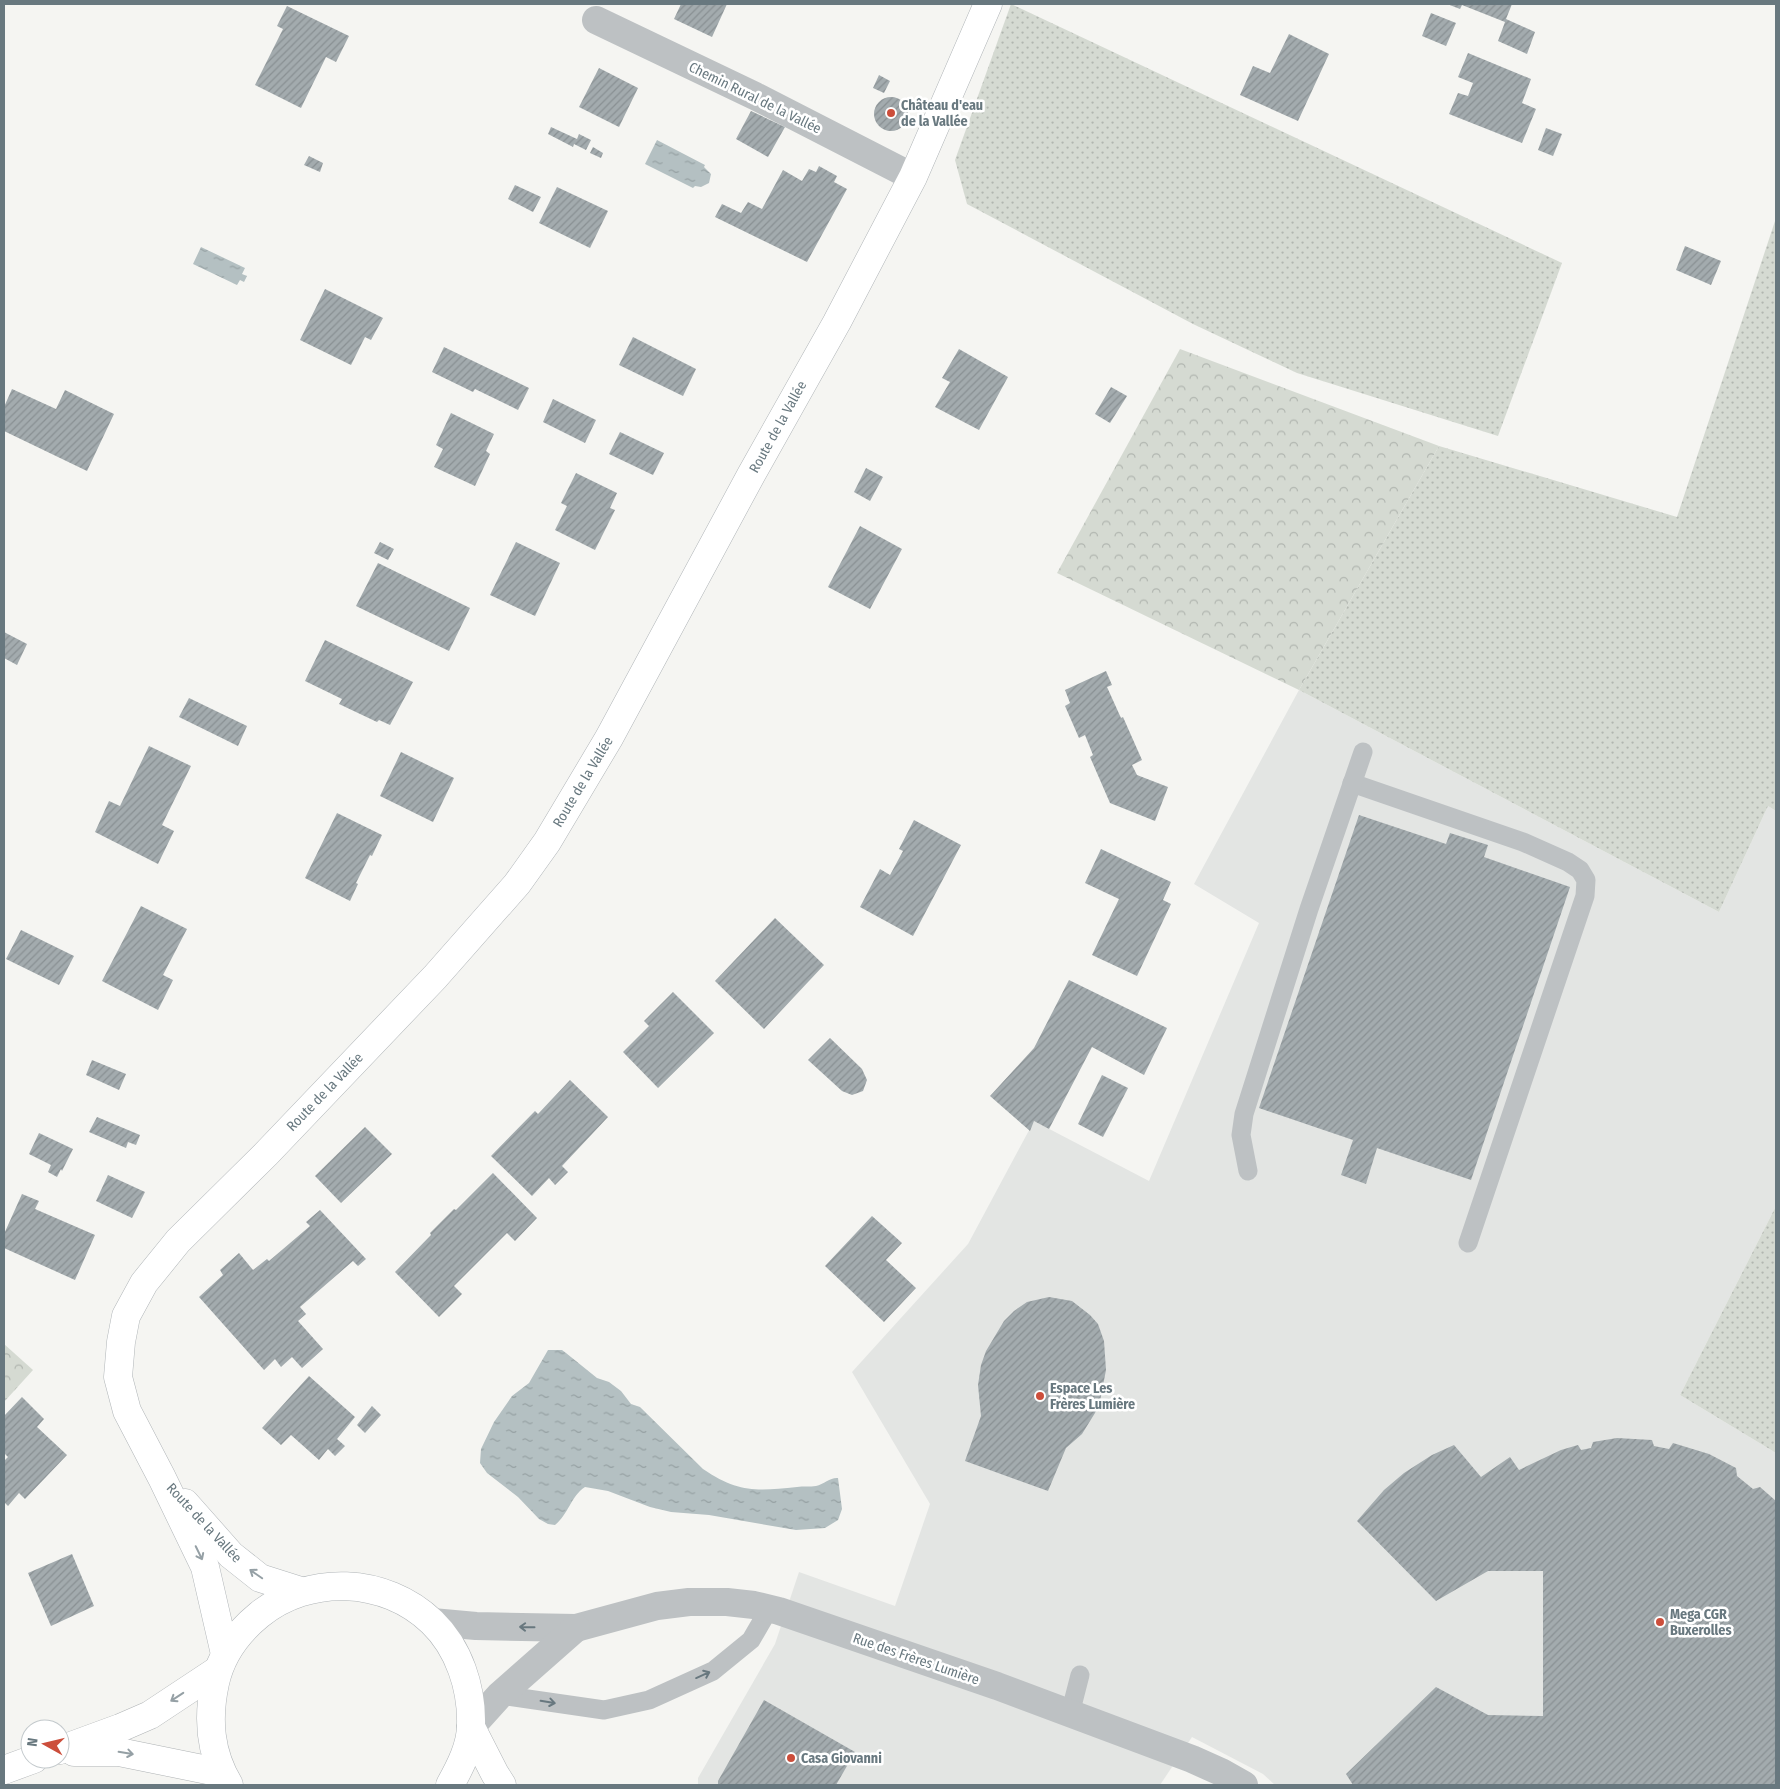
<svg xmlns="http://www.w3.org/2000/svg" width="1780" height="1789" font-family="'Fira Sans Condensed',sans-serif">
  <style>
    .built { fill: #e3e5e3 }
    .grass { fill: url(#grass-dots) }
    .forest { fill: url(#forest-crowns) }
    .water { fill: url(#water-ripples) }
    .building { fill: url(#building-hatch) }
    .lines { fill: none; stroke-linecap: round; stroke-linejoin: round }
    .secondary-casing { stroke: #b0b5b8; stroke-width: 29 }
    .highway-casing { stroke: #afb3b5; stroke-width: 29 }
    .lane { stroke: #bdc1c3; stroke-width: 19 }
    .street { stroke: #bdc1c3; stroke-width: 28 }
    .secondary { stroke: #fff; stroke-width: 28 }
    .highway { stroke: #fff; stroke-width: 28 }
    .oneway { stroke: #95a0a5 }
    .oneway2 { stroke: #68787f }
    .poi-dot { fill: #cc4e3b; stroke: #fff; stroke-width: 2 }
    .labels { text-anchor: middle; dominant-baseline: central; stroke-width: 5; stroke-linejoin: round; paint-order: stroke }
    .street-label { font-size: 14px; fill: #68787f; stroke: #fff }
    .poi-label { font-size: 14px; font-weight: bold; fill: #68787f; stroke: #fff; text-anchor: start }
  </style>
  <defs>
    <pattern id="grass-dots" width="8" height="8" patternUnits="userSpaceOnUse" patternTransform="scale(1.25)"><rect width="8" height="8" fill="#d5dad2"/><path d="M2 2h.1M6 6h.1" fill="none" stroke="#b1b6b0" stroke-width="1.8" stroke-linecap="round"/></pattern>
    <pattern id="forest-crowns" width="20" height="18" patternUnits="userSpaceOnUse" patternTransform="scale(1.25)"><rect width="20" height="18" fill="#d5dad2"/><path d="M2 6a3 3 0 1 1 6 0M12 15a3 3 0 1 1 6 0" fill="none" stroke="#b1b6b0"/></pattern>
    <pattern id="water-ripples" width="26" height="14" patternUnits="userSpaceOnUse" patternTransform="scale(1.25)"><rect width="26" height="14" fill="#b4c0c2"/><path d="M2 4q2-2 4 0t4 0M15 11q2-2 4 0t4 0" fill="none" stroke="#96a1a3"/></pattern>
    <pattern id="building-hatch" width="6" height="6" patternUnits="userSpaceOnUse" patternTransform="scale(1.25)"><rect width="6" height="6" fill="#a3abae"/><path d="M-1 1l2-2M0 6l6-6M5 7l2-2" fill="none" stroke="#899093"/></pattern>
  </defs>
  <rect width="100%" height="100%" fill="#f5f5f2"/>
  <path class="built" d="M1299 690 1719 912 1768 806 1776 811V1206L1680 1395 1776 1453V1785H1275L1263 1774 1192 1737 1160 1785H698V1778L775 1644 799 1572 895 1606 930 1504 852 1372 968 1244 1034 1121 1149 1181 1259 923 1194 884Z"/>
  <g class="grass">
    <path d="M1011 4 1562 263 1498 436 1297 373 1193 324 967 204 955 160Z"/>
    <path d="M1776 218V811L1768 806 1719 912 1299 690 1439 446 1677 517Z"/>
    <path d="M1776 1206V1453L1680 1395Z"/>
  </g>
  <g class="forest">
    <path d="M1180 349 1439 446 1299 690 1057 573Z"/>
    <path d="M4 1344 33 1370 4 1402Z"/>
  </g>
  <g class="water">
    <path d="M657 140 705 165 704 167 711 174 709 183 701 187 695 186 693 188 645 164Z"/>
    <path d="M201 247 245 268 242 274 247 276 244 282 240 280 237 285 193 264Z"/>
    <path d="M548 1350H562L566 1353 597 1378 609 1382 621 1391 631 1404 640 1407 703 1469C738 1493 757 1491 797 1487 803 1486 810 1487 816 1486 824 1484 831 1477 838 1478L842 1509 838 1520 825 1528 796 1530 709 1515 671 1512 650 1507 608 1491 585 1487C571 1496 568 1515 555 1525L548 1524 539 1519 518 1497 487 1473 480 1463 481 1449 494 1422 512 1396 529 1383Z"/>
  </g>
  <g class="building">
    <path d="M681 4H727L712 37 674 19Z"/>
    <path d="M1447 4H1512L1506 19 1535 32 1527 54 1498 41 1505 22 1462 5 1460 9Z"/>
    <path d="M287 6 349 36 336 62 326 57 301 108 255 85 283 29 277 26Z"/>
    <path d="M1431 13 1456 23 1446 46 1422 36Z"/>
    <path d="M1289 34 1329 54 1298 121 1240 95 1253 66 1270 73Z"/>
    <path d="M1468 53 1531 79 1522 103 1536 109 1522 143 1449 114 1458 93 1468 96 1473 83 1458 77Z"/>
    <path d="M599 68 638 88 619 127 579 107Z"/>
    <path d="M879 75 890 81 884 93 873 88Z"/>
    <circle cx="891" cy="114" r="17"/>
    <path d="M751 111 785 127 768 157 736 139Z"/>
    <path d="M551 127 577 139 579 134 591 140 586 150 574 144 573 147 548 134Z"/>
    <path d="M1546 128 1562 134 1553 156 1538 150Z"/>
    <path d="M593 147 603 153 601 158 590 153Z"/>
    <path d="M309 156 323 163 320 172 304 165Z"/>
    <path d="M819 166 837 176 834 182 847 189 807 262 715 217 722 204 741 213 748 202 762 209 783 170 802 181 809 169 816 172Z"/>
    <path d="M515 185 541 197 533 212 508 199Z"/>
    <path d="M557 187 608 211 590 248 539 223Z"/>
    <path d="M1685 246 1721 261 1711 285 1676 270Z"/>
    <path d="M325 289 383 318 371 340 365 337 351 365 300 340Z"/>
    <path d="M633 337 696 369 683 396 619 365Z"/>
    <path d="M444 347 529 388 518 410 475 389 473 392 432 372Z"/>
    <path d="M959 349 1008 377 979 430 935 407 950 382 942 378Z"/>
    <path d="M1111 387 1127 396 1110 423 1095 414Z"/>
    <path d="M12 389 56 409 65 390 114 414 87 471 4 431V407Z"/>
    <path d="M553 399 596 420 585 443 543 422Z"/>
    <path d="M451 413 494 434 486 451 490 454 475 486 434 467 443 449 436 445Z"/>
    <path d="M620 432 664 453 653 475 609 454Z"/>
    <path d="M866 468 883 477 870 501 854 492Z"/>
    <path d="M576 473 617 493 610 508 615 510 595 550 555 530 567 506 561 503Z"/>
    <path d="M860 526 902 549 870 609 828 587Z"/>
    <path d="M380 542 394 549 388 560 374 553Z"/>
    <path d="M516 542 560 563 535 616 490 595Z"/>
    <path d="M378 563 470 608 449 651 356 606Z"/>
    <path d="M4 632 27 644 17 665 4 658Z"/>
    <path d="M325 640 413 682 390 725 379 720 377 722 339 704 342 699 305 681Z"/>
    <path d="M1106 671 1112 685 1107 687 1121 718 1123 717 1142 760 1132 765 1137 775 1168 787 1155 821 1110 803 1090 757 1093 755 1085 735 1079 738 1065 706 1070 703 1065 690Z"/>
    <path d="M189 698 247 726 238 746 179 717Z"/>
    <path d="M149 746 191 766 162 825 174 831 158 864 95 832 109 801 120 806Z"/>
    <path d="M401 752 454 778 433 822 380 796Z"/>
    <path d="M337 813 382 835 372 856 370 855 356 883 358 884 350 901 305 878Z"/>
    <path d="M1359 815 1446 844 1450 833 1488 845 1484 857 1570 887 1471 1180 1377 1148 1366 1184 1341 1175 1353 1140 1259 1108Z"/>
    <path d="M914 820 961 845 913 936 860 907 880 869 890 875 903 851 899 849Z"/>
    <path d="M1101 849 1171 882 1163 900 1171 904 1137 976 1092 955 1119 899 1085 883Z"/>
    <path d="M141 906 187 929 163 975 173 980 158 1010 102 981Z"/>
    <path d="M775 918 824 965 764 1029 715 981Z"/>
    <path d="M21 930 74 956 59 985 6 959Z"/>
    <path d="M1069 980 1167 1028 1144 1075 1092 1047 1049 1129 1034 1121 1030 1131 990 1096 1034 1048Z"/>
    <path d="M673 992 714 1033 658 1088 623 1052 649 1026 644 1021Z"/>
    <path d="M830 1038 862 1069 867 1080 863 1091 852 1095 842 1091 808 1060Z"/>
    <path d="M92 1060 126 1074 119 1090 86 1075Z"/>
    <path d="M1102 1075 1128 1088 1103 1137 1078 1124Z"/>
    <path d="M570 1080 608 1117 562 1166 568 1172 555 1185 549 1178 532 1196 491 1156 535 1111 538 1114Z"/>
    <path d="M97 1117 140 1135 136 1145 128 1142 126 1148 89 1132Z"/>
    <path d="M365 1127 392 1154 341 1203 315 1176Z"/>
    <path d="M39 1133 73 1149 62 1171 61 1169 57 1177 48 1172 51 1165 29 1154Z"/>
    <path d="M493 1173 537 1218 515 1241 507 1233 454 1286 462 1294 439 1317 395 1272 431 1235 430 1233 454 1209 456 1210Z"/>
    <path d="M108 1175 145 1192 132 1218 96 1201Z"/>
    <path d="M22 1194 39 1201 35 1209 95 1235 75 1280 4 1248V1234Z"/>
    <path d="M320 1210 366 1259 358 1266 353 1261 300 1307 306 1314 298 1321 323 1349 302 1368 292 1357 281 1367 275 1359 264 1370 199 1297 223 1275 220 1270 239 1253 253 1270 267 1259 269 1261 310 1226 306 1222Z"/>
    <path d="M872 1216 902 1243 886 1260 916 1288 884 1322 825 1266Z"/>
    <path d="M1049 1297 1072 1301 1090 1315 1098 1324 1104 1341 1106 1370 1100 1401 1095 1413 1082 1434 1066 1448 1048 1491 965 1461 981 1416 978 1385 981 1365 986 1351 1004 1321 1014 1311 1027 1302Z"/>
    <path d="M309 1376 355 1417 337 1439 345 1446 335 1456 328 1449 319 1460 291 1435 281 1445 262 1428Z"/>
    <path d="M22 1397 44 1419 37 1427 67 1455 25 1499 19 1493 8 1506 4 1502V1461L8 1457 4 1453V1416Z"/>
    <path d="M372 1406 381 1415 365 1433 357 1425Z"/>
    <path d="M1617 1438 1652 1440 1654 1446 1669 1449 1673 1443 1709 1454 1736 1468 1737 1476 1753 1489 1760 1487 1776 1501V1785H1353L1346 1774 1436 1687 1488 1715 1543 1716V1571H1488L1436 1601 1357 1521 1384 1490 1404 1473 1432 1455 1454 1445 1481 1477 1510 1457 1519 1470 1561 1450 1578 1445 1581 1450 1591 1448 1593 1442Z"/>
    <path d="M72 1554 94 1606 51 1626 28 1573Z"/>
    <path d="M764 1700 855 1752 836 1785H718V1781Z"/>
  </g>
  <g class="lines">
    <defs>
      <g id="secondary">
        <path d="M185 1503 231 1555 260 1578 301 1591"/>
        <path d="M225 1654 205 1567 162 1478 127 1411 118 1377 121 1342 126 1316 144 1283 178 1241 266 1154 435 977 517 884 547 842 609 738 751 475 837 322 913 177 988 4"/>
        <path d="M471 1727 495 1774 502 1785"/>
        <path d="M229 1785C210 1753 207 1720 215 1683 221 1655 237 1633 259 1615 309 1574 385 1577 432 1622 459 1648 472 1688 471 1725 471 1746 460 1767 450 1785"/>
      </g>
      <g id="highway">
        <path d="M60 1750 120 1728 150 1715 218 1670"/>
        <path d="M74 1752H119L222 1773"/>
        <path d="M4 1770 34 1759"/>
      </g>
    </defs>
    <use href="#secondary" class="secondary-casing"/>
    <use href="#highway" class="highway-casing"/>
    <g class="lane">
      <path d="M1352 783 1523 842 1568 862 1580 870 1586 880 1585 896 1468 1243"/>
      <path d="M1248 1171 1241 1135 1244 1114 1309 909 1363 752"/>
      <path d="M500 1695 604 1710 649 1700 713 1671 751 1640 769 1609"/>
      <path d="M1070 1714 1080 1675"/>
    </g>
    <g class="street">
      <path d="M596 20 755 96 913 177"/>
      <path d="M432 1622 476 1626 576 1628 657 1606 689 1602H727L754 1605 779 1611 997 1686 1192 1759 1221 1772 1244 1785"/>
      <path d="M471 1727 500 1695 576 1628"/>
    </g>
    <use href="#secondary" class="secondary"/>
    <use href="#highway" class="highway"/>
  </g>
  <defs><path id="oneway-shaft" d="M-6 0H5M1.5-3L5.5 0L1.5 3" fill="none" stroke-width="1.6" stroke-linecap="round" stroke-linejoin="round" transform="scale(1.25)"/></defs>
  <g class="oneway">
    <use href="#oneway-shaft" transform="translate(199 1553) rotate(64)"/>
    <use href="#oneway-shaft" transform="translate(256 1574) rotate(-145)"/>
    <use href="#oneway-shaft" transform="translate(177 1697) rotate(147)"/>
    <use href="#oneway-shaft" transform="translate(126 1753) rotate(9)"/>
  </g>
  <g class="oneway2">
    <use href="#oneway-shaft" transform="translate(527 1627) rotate(-179)"/>
    <use href="#oneway-shaft" transform="translate(703 1675) rotate(-24)"/>
    <use href="#oneway-shaft" transform="translate(548 1702) rotate(9)"/>
  </g>
  <g class="poi-dot">
    <circle cx="891" cy="113" r="5"/>
    <circle cx="1040" cy="1396" r="5"/>
    <circle cx="1660" cy="1622" r="5"/>
    <circle cx="791" cy="1758" r="5"/>
  </g>
  <g class="labels">
    <g class="street-label">
      <text transform="translate(755 98) rotate(26)">Chemin Rural de la Vallée</text>
      <text transform="translate(778 427) rotate(-61)">Route de la Vallée</text>
      <text transform="translate(583 782) rotate(-59)">Route de la Vallée</text>
      <text transform="translate(325 1092) rotate(-46)">Route de la Vallée</text>
      <text transform="translate(204 1523) rotate(47)">Route de la Vallée</text>
      <text transform="translate(916 1659) rotate(19)">Rue des Frères Lumière</text>
    </g>
    <g class="poi-label">
      <text x="901" y="105">Château d'eau<tspan x="901" dy="16">de la Vallée</tspan></text>
      <text x="1050" y="1388">Espace Les<tspan x="1050" dy="16">Frères Lumière</tspan></text>
      <text x="1670" y="1614">Mega CGR<tspan x="1670" dy="16">Buxerolles</tspan></text>
      <text x="801" y="1758">Casa Giovanni</text>
    </g>
  </g>
  <rect width="1780" height="1789" fill="none" stroke="#68787f" stroke-width="10"/>
  <g transform="translate(45 1744) rotate(278)"><circle r="24" fill="#ffffff" stroke="#c3c9cc"/>
  <path d="M0-4L9 19L0 12L-9 19Z" fill="#cc4e3b"/>
  <text y="-8" font-size="14" font-weight="bold" text-anchor="middle" fill="#68787f">N</text>
  </g>
</svg>
